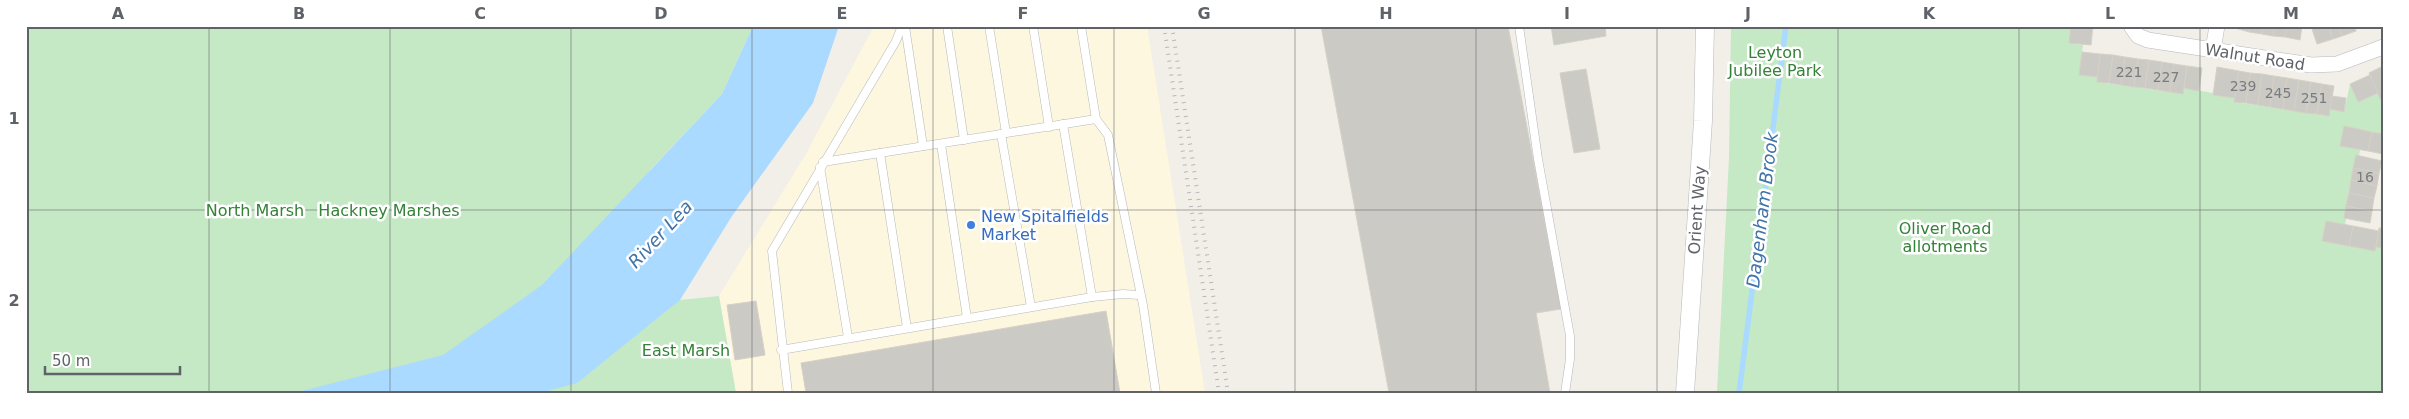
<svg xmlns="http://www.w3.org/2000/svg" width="2409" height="419" font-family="'DejaVu Sans',sans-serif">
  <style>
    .commercial { fill: #fef7e0 }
    .green { fill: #c5e8c5 }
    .water { fill: #aadaff }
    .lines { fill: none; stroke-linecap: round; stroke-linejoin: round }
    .stream { stroke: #aadaff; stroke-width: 5.5 }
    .building { fill: #cccac5; stroke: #d6d1c6 }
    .service-casing { stroke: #b5b8bc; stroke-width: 9 }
    .minor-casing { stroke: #b5b8bc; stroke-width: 16 }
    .tertiary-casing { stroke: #b5b8bc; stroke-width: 19 }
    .service { stroke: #fff; stroke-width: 8 }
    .minor { stroke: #fff; stroke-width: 15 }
    .tertiary { stroke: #fff; stroke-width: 18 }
    .rail { stroke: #b6b7b8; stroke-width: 4; stroke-dasharray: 1 6; stroke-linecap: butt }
    .grid { fill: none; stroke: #5f6368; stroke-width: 1; stroke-opacity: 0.55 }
    .shop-dot { fill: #3f7fe0; stroke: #fff; stroke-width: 2 }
    .labels { text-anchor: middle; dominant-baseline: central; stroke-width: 5; stroke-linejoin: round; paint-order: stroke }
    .number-label { font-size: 14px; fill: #7a7d7f }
    .park-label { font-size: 16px; fill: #348238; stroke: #fff }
    .street-label { font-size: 16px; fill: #5f6368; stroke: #fff }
    .shop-label { font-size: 16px; fill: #366cbe; stroke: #fff; text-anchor: start }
    .water-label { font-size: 18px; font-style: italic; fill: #4174aa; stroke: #fff }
    .neatline { fill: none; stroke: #5f6368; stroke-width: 2 }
    .grid-label { font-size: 16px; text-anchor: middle; font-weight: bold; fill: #5f6368 }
  </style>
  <rect width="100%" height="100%" fill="#f1efe8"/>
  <path class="commercial" d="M874 26H1147L1205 393H736L719 296 806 154Z"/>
  <g class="green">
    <path d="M26 26H753L722 94 650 170 680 300 719 296 736 393H26Z"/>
    <path d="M1731 26H2071L2069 43 2083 45 2079 75 2098 77 2097 82 2183 94 2184 88 2213 93V95L2235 98V102L2329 116 2330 109 2344 112 2350 84 2358 102 2378 93 2383 100V134L2344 126 2340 146 2360 150 2359 156H2356L2344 218 2346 219 2345 225 2323 241 2375 251 2376 247 2383 248V393H1717L1729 158Z"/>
  </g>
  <path class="water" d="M753 26H839L813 103 732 216 680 300 577 383 540 393H294L443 355 542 285 722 94Z"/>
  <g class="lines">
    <path class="stream" d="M1739 393 1786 26"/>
  </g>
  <g class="building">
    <path d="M1321 26H1508L1561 309 1536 313 1550 393H1389Z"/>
    <path d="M1551 26H1605L1606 36 1554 45Z"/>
    <path d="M2071 26H2093L2091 45 2069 43Z"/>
    <path d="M2228 26H2250L2249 32Z"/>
    <path d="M2250 26H2263L2262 34 2249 32Z"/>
    <path d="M2263 26H2275L2273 36 2262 34Z"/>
    <path d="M2275 26H2287L2285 37 2273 36Z"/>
    <path d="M2287 26H2302L2300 40 2285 37Z"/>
    <path d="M2311 26H2329L2333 39 2317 44Z"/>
    <path d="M2329 26H2339L2342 36 2333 39Z"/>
    <path d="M2339 26H2355L2356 31 2342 36Z"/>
    <path d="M2082 52 2100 54 2098 77 2079 75Z"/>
    <path d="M2100 54 2113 55 2109 83 2097 82Z"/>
    <path d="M2113 55 2125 57 2121 85 2109 83Z"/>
    <path d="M2125 57 2138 59 2134 87 2121 85Z"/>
    <path d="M2138 59 2149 60 2145 88 2134 87Z"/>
    <path d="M2149 60 2162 62 2158 90 2145 88Z"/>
    <path d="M2162 62 2174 64 2170 92 2158 90Z"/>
    <path d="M2174 64 2187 66 2183 94 2170 92Z"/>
    <path d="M2187 66 2202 68 2199 91 2184 88Z"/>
    <path d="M2383 66V100L2381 101 2369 73Z"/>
    <path d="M2217 67 2239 71 2235 98 2213 95Z"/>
    <path d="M1586 69 1600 149 1574 153 1560 73Z"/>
    <path d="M2239 71 2250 73 2246 103 2234 102Z"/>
    <path d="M2250 73 2262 74 2258 105 2246 103Z"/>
    <path d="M2262 74 2274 76 2270 107 2258 105Z"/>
    <path d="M2370 75 2378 93 2358 102 2350 84Z"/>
    <path d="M2274 76 2287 78 2283 109 2270 107Z"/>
    <path d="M2287 78 2299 80 2294 111 2283 109Z"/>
    <path d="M2299 80 2311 82 2306 113 2294 111Z"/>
    <path d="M2311 82 2322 84 2317 114 2306 113Z"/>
    <path d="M2322 84 2334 86 2329 116 2317 114Z"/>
    <path d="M2332 96 2346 98 2344 112 2330 109Z"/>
    <path d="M2344 126 2372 132 2368 151 2340 146Z"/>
    <path d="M2372 132 2383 134V154L2368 151Z"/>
    <path d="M2356 155 2382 161 2379 173 2353 168Z"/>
    <path d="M2353 168 2379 173 2377 186 2351 180Z"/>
    <path d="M2351 180 2377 186 2374 198 2349 193Z"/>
    <path d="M2349 193 2374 198 2372 211 2346 206Z"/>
    <path d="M2346 206 2372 211 2370 223 2344 218Z"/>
    <path d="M2326 221 2353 226 2349 246 2322 241Z"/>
    <path d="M2353 226 2379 231 2375 251 2349 246Z"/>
    <path d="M2379 228H2383V248L2376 247Z"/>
    <path d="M756 301 765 355 735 360 727 305Z"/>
    <path d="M1106 311 1120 393H806L801 363Z"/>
  </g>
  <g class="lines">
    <defs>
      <g id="service">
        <path d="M905 26 923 146"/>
        <path d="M947 26 964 140"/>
        <path d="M989 26 1006 133"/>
        <path d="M1033 26 1049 127"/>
        <path d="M1081 26 1096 119 1108 135 1143 305 1156 393"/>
        <path d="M1519 26 1538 159 1570 336V359L1565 393"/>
        <path d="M1063 124 1092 297"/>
        <path d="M1001 134 1031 307"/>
        <path d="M941 144 967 318"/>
        <path d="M880 153 907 328"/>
        <path d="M823 162 1096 119"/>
        <path d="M820 167 848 337"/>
        <path d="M781 350 1092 297 1123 294 1139 295"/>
        <path d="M788 393 772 251 896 41 902 26"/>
      </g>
      <g id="minor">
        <path d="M2131 26 2138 36 2148 40 2311 65 2337 64 2383 47"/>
        <path d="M2213 50 2217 26"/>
      </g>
      <path id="tertiary" d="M1685 393 1703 121 1705 26"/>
    </defs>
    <use href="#service" class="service-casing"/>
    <use href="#minor" class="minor-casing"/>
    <use href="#tertiary" class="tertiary-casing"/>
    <use href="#service" class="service"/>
    <use href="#minor" class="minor"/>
    <use href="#tertiary" class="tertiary"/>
    <g class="rail">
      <path d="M1164 26 1219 393"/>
      <path d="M1172 26 1228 393"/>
    </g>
  </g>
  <path class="grid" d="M209 26V393M390 26V393M571 26V393M752 26V393M933 26V393M1114 26V393M1295 26V393M1476 26V393M1657 26V393M1838 26V393M2019 26V393M2200 26V393M26 210H2383"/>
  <circle class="shop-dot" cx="971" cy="225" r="5"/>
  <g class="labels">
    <g class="number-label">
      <text x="2129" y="72">221</text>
      <text x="2166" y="77">227</text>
      <text x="2243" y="86">239</text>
      <text x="2278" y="93">245</text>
      <text x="2314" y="98">251</text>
      <text x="2365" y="177">16</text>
    </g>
    <g class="park-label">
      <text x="1775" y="52">Leyton<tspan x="1775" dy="18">Jubilee Park</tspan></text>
      <text x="255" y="210">North Marsh</text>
      <text x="389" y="210">Hackney Marshes</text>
      <text x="1945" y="228">Oliver Road<tspan x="1945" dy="18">allotments</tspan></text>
      <text x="686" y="350">East Marsh</text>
    </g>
    <g class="street-label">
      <text transform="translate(2255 57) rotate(9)">Walnut Road</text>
      <text transform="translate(1697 210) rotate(-86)">Orient Way</text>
    </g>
    <g class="shop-label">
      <text x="981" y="216">New Spitalfields<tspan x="981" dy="18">Market</tspan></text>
    </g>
    <g class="water-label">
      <text transform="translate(1762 210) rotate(-83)">Dagenham Brook</text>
      <text transform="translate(660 234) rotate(-47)">River Lea</text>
    </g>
  </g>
  <rect width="2409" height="419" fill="none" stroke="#ffffff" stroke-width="55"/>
  <path d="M45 366v8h135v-8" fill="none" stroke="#5f6368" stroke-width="2.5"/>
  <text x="52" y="366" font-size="15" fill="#5f6368" stroke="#ffffff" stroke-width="4" paint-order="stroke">50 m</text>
  <rect x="28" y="28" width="2354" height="364" class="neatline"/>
  <g class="grid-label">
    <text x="118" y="19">A</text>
    <text x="299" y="19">B</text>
    <text x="480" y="19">C</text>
    <text x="661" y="19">D</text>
    <text x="842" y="19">E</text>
    <text x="1023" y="19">F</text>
    <text x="1204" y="19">G</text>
    <text x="1386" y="19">H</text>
    <text x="1567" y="19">I</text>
    <text x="1748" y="19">J</text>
    <text x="1929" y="19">K</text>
    <text x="2110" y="19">L</text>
    <text x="2291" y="19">M</text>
    <text x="14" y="124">1</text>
    <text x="14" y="306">2</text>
  </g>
</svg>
